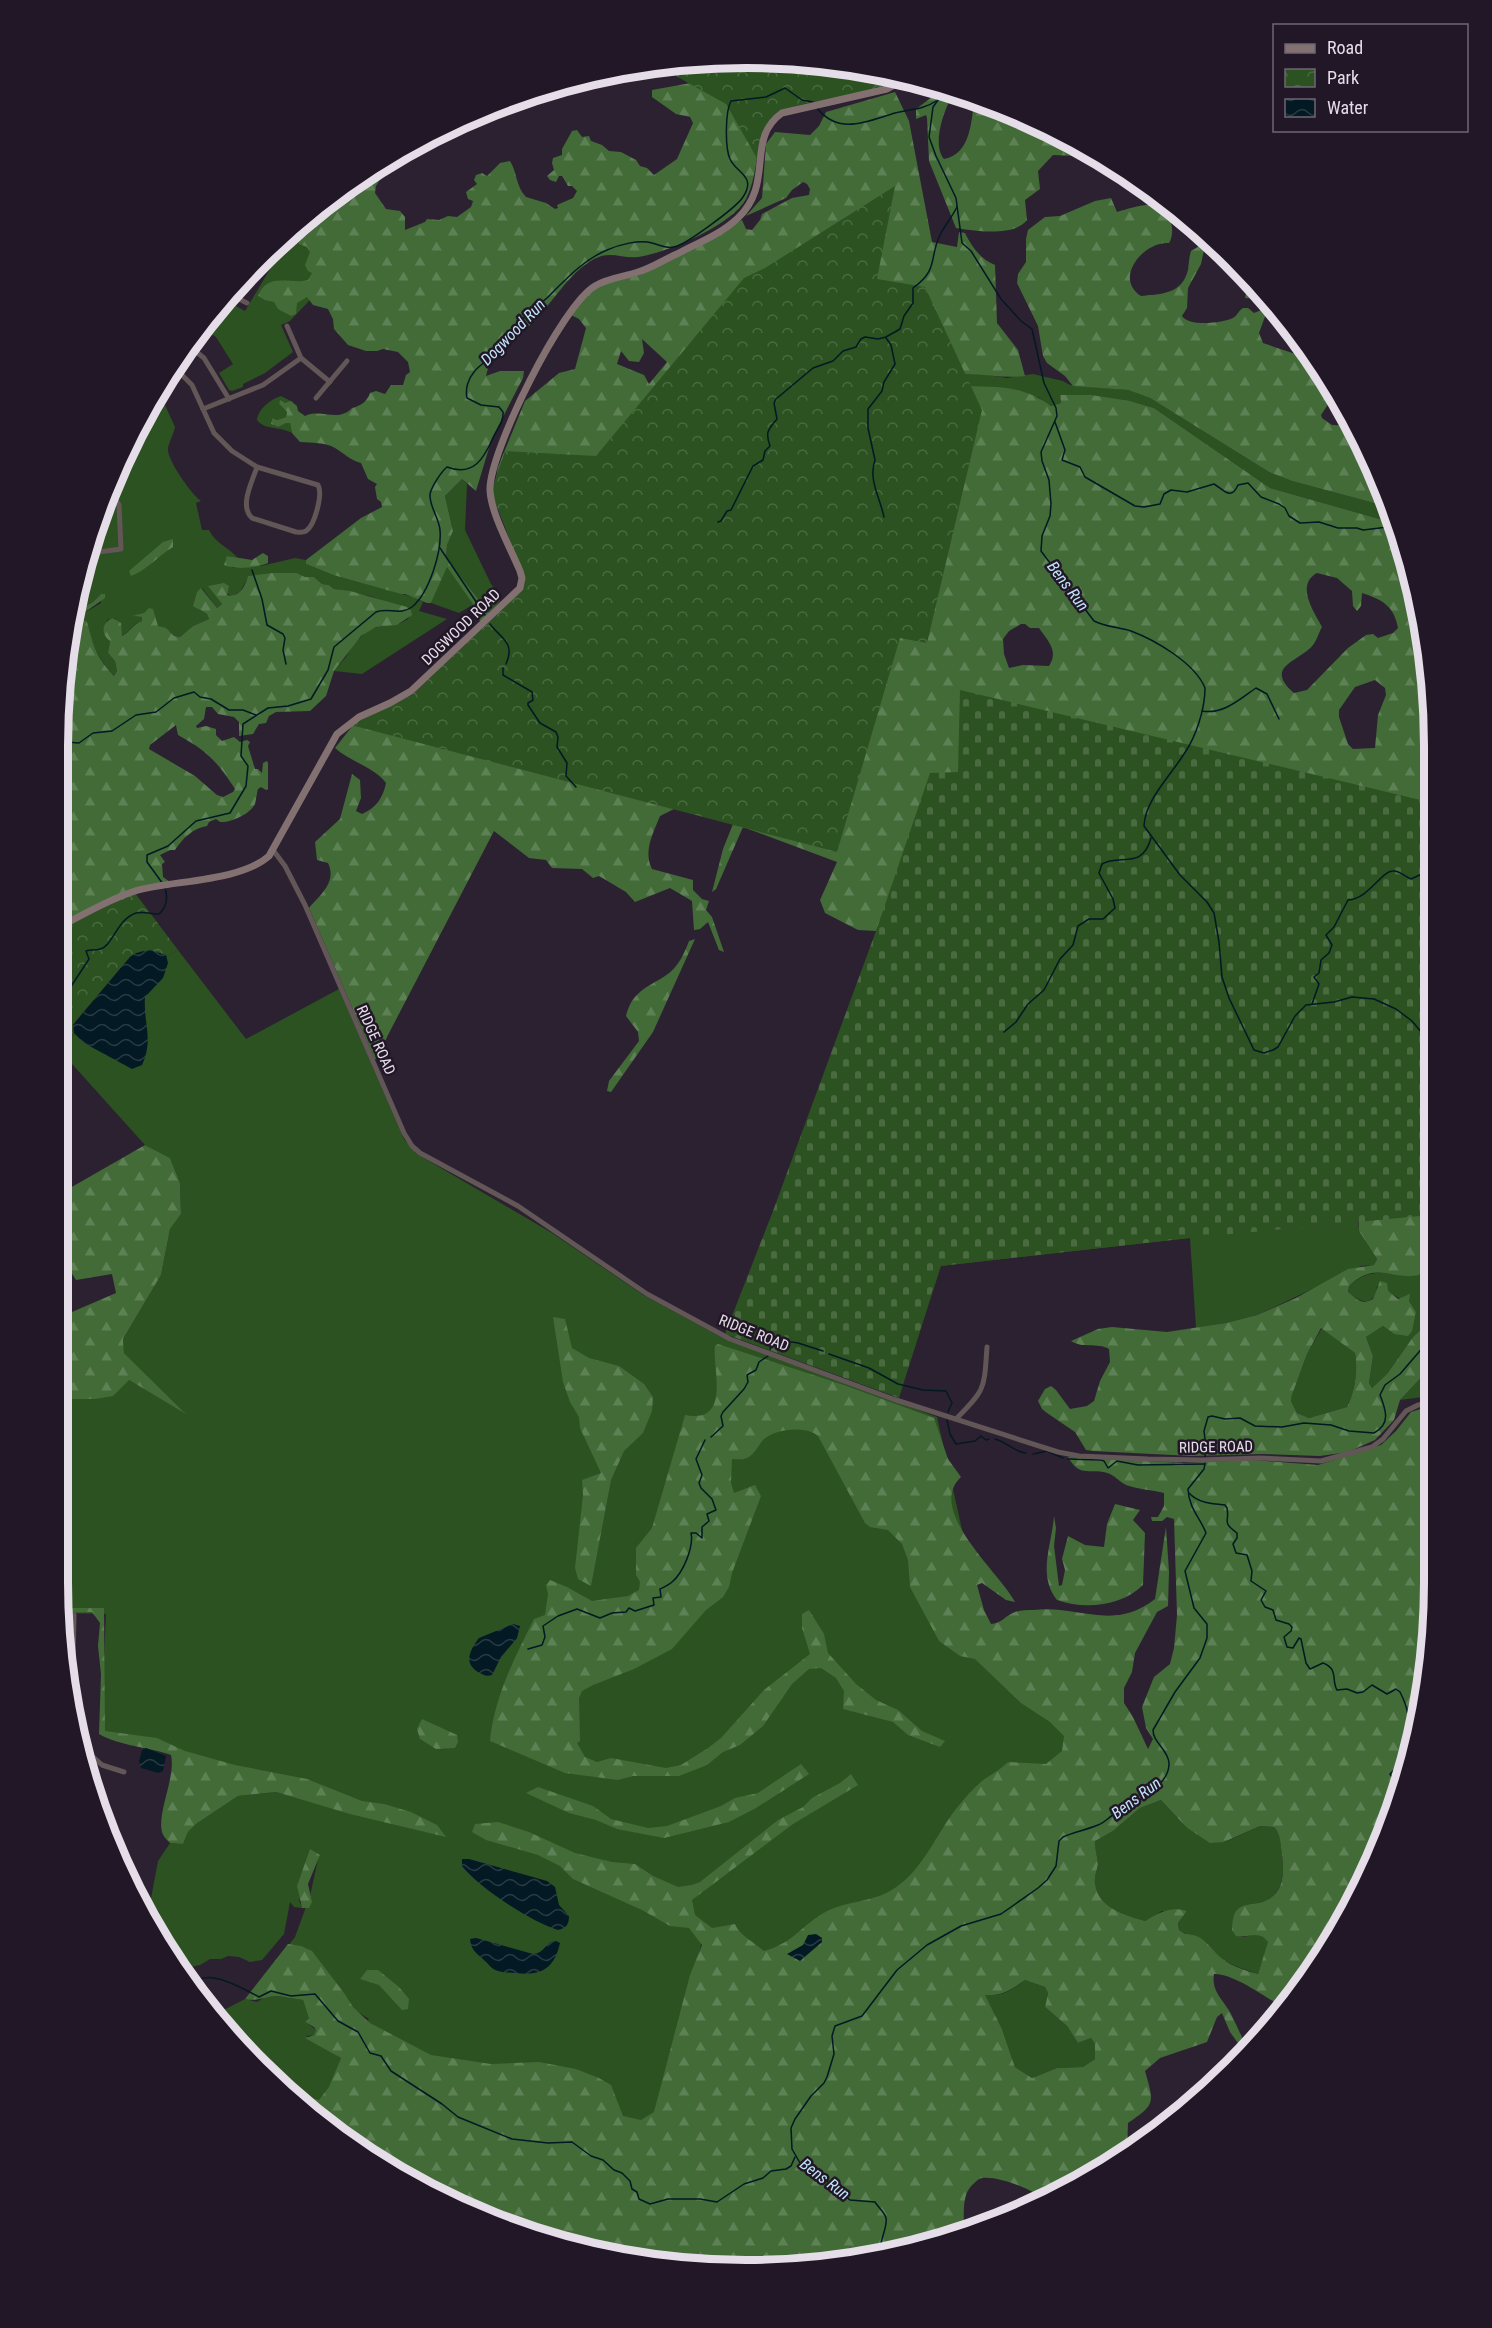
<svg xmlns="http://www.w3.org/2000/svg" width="1492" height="2328" font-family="'Roboto Condensed',sans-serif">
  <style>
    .grass { fill: #2b5220 }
    .forest { fill: url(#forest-firs); fill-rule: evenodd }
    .cemetery { fill: url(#cemetery-stones) }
    .park { fill: url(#park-crowns) }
    .water { fill: url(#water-waves) }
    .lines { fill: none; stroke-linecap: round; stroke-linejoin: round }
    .stream { stroke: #031924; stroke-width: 1.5 }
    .street { stroke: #625657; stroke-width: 5 }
    .secondary { stroke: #837172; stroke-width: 7 }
    .labels { text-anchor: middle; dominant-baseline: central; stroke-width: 5; stroke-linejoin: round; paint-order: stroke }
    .street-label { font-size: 15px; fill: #e5dde8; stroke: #221727 }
    .water-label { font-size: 16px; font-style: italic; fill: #bfe4f9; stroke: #221727 }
    .rim { fill: none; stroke: #e5dde8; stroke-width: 8 }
  </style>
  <defs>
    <pattern id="forest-firs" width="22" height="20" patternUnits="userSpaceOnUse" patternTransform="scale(1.5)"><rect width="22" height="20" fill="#426b37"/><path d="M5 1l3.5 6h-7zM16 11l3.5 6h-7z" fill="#5d8054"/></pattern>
    <pattern id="cemetery-stones" width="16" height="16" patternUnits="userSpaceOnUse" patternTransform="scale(1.5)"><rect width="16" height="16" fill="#2b5220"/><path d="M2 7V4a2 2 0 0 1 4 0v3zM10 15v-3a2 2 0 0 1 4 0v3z" fill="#4a6a40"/></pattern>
    <pattern id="park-crowns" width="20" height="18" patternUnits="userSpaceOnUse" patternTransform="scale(1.5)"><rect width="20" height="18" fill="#2b5220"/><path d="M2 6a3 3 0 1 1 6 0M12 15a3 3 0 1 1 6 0" fill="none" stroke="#4a6a40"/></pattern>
    <pattern id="water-waves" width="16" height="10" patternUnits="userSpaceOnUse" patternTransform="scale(1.5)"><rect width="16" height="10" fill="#031924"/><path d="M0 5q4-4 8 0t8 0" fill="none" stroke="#283a44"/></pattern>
  </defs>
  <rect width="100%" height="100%" fill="#2c2131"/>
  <g class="grass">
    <path d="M301 224 325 284 290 321 281 325 293 352 265 373 243 384V387L232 391 229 390 219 373 233 364 216 337 202 328 223 299 245 311 270 269 261 263 263 259Z"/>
    <path d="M974 373 1007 378 1033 374 1063 381 1070 385 1128 390 1150 398 1269 472 1292 481 1389 507 1394 520H1383L1270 488 1154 408 1130 401 1060 396 1061 403 1051 406 1038 397 495 631 477 634 495 618 961 374Z"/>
    <path d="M156 392 160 394 175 427C174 434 168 443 168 450 168 461 192 495 201 501L196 503 202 530H209C215 543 228 547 238 558L227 556 232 568H245L251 565 261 566 295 558 306 560V564L333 575 413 597 423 602 419 611 447 619 362 674 334 671 346 657 354 643 371 628 399 624 408 619 411 610 370 596 334 589 329 585 322 584 314 577H305L297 573 249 576 240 592 232 596 209 586 222 604 217 608 202 588 199 610 207 614 209 619 193 626 180 637 174 636C169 629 159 629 154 622L155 615H135L134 616 142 617V621C132 624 130 632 121 636L115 618 107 620 110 641 108 653 115 661 117 671 114 676C97 657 94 647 86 622L77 617 101 603V594L93 602 74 613 110 482Z"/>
    <path d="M281 396 293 402 284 404 280 401 279 404 287 412 286 417 277 420 272 418 271 424 278 427 285 423H290L292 433C280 426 266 431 257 420 258 409 271 399 281 396Z"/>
    <path d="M462 479 467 484 465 530 491 584 499 594 500 601 490 614 446 558 447 545 453 531 445 496Z"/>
    <path d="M447 566 474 604 459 613 431 603Z"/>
    <path d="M178 950 246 1039 339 989 404 1139 417 1154 552 1233 645 1296 721 1337 937 1417 987 1642 1101 1708 880 2013 702 1940 654 2159 315 2100 282 2082 253 2063 214 2015 245 1999 257 2002 265 1997 278 1996 303 2000 309 2019 306 2022 316 2030 314 2035 306 2036 341 2058 336 2071 369 2019 277 1960 295 1937 310 1896 319 1855 299 1900 302 1908 294 1907 290 1902 284 1934 262 1960 250 1962 239 1957 228 1956 221 1959H210L200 1965 186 1968 173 1964 148 1915 158 1861 170 1843 183 1844 188 1832 196 1824 238 1796 276 1792 329 1807 332 1798 101 1733 106 1614 63 1613V1399H95L129 1380 184 1412 124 1353 123 1339 161 1275 170 1229 181 1214 180 1183 170 1158 145 1145 63 1054V1044L74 1034 73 1030 166 955 167 957Z"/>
    <path d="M1345 1121 1359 1231 1377 1259 1374 1265 1361 1266 1257 1315 1226 1323 1196 1328 1190 1238 941 1266 906 1375 935 1264Z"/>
    <path d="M1431 1251V1320L1413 1337 1387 1374 1372 1388 1369 1383 1373 1356 1366 1337 1383 1326 1394 1334 1416 1312 1409 1301C1396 1299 1389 1291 1377 1286 1375 1307 1360 1303 1348 1293L1349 1286C1369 1268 1387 1272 1412 1276Z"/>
    <path d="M1322 1328 1355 1353C1358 1370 1355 1392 1347 1407L1309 1418 1297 1413 1291 1401 1292 1395 1307 1354Z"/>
    <path d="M1431 1367 1430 1396 1400 1400Z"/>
    <path d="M1161 1800 1186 1827 1225 1842 1260 1826 1274 1827C1281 1834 1280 1843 1282 1853 1284 1871 1285 1890 1267 1900 1259 1905 1247 1902 1239 1908 1234 1912 1232 1923 1232 1930L1243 1937C1254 1935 1261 1932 1269 1942L1258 1974C1247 1970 1232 1966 1223 1959 1210 1949 1204 1933 1185 1934L1179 1930 1178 1923 1187 1911H1162L1145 1921C1125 1915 1098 1908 1095 1883 1094 1877 1097 1870 1098 1864 1098 1856 1094 1849 1094 1841L1113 1831 1140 1808Z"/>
    <path d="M1025 1980 1045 1987 1048 1993 1045 2007 1067 2026 1078 2043 1091 2038 1095 2044V2059L1083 2067 1057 2068 1032 2078 1015 2067 1002 2029 984 1994C1001 1998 1012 1990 1025 1980Z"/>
  </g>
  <g class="forest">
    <path d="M836 63 760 128C757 152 757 177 746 199 732 225 667 253 638 257 623 259 610 250 594 259 567 274 552 305 530 325 514 339 490 354 486 376L500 371H524L523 378 492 438 476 491 462 479 445 496 453 531 447 545 446 558 490 614 481 623 471 606 473 604 447 567 431 603H427L405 594H401L333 575 306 564V560L361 518 382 507 381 502 377 499 375 487 377 484 368 479 361 463C350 460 345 454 335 448 325 442 312 443 300 442L292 433 290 423H286L278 427 271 424 272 418 277 420 286 417 287 412 279 404 280 400 285 403 291 401 297 406 298 411 305 416C321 408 338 423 352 408 360 406 367 402 370 393L376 391 385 394 391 385H403L406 375 410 372 408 362 398 352 383 349 377 351H366L348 345 334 329 333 319 328 309 313 305 307 297 297 303 296 314 291 316 278 309 274 302 265 300 258 296C268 271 290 285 308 280L312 273 308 271 305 265 310 252 307 247 299 244 297 227 326 200 374 170 381 178 376 186 375 193 386 209 400 211 405 217V230L425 222 427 219 439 220 448 216 457 217 471 207 473 201 468 199 466 192 477 184 474 180 476 175 482 173 487 176 500 163 510 161C517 172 516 187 526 197L546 203 555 209 558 208 557 205 573 198 577 191 572 186H568L562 176H559L556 182 550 180 547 176 554 170 552 163 553 158 562 155V149L572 131 577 130 582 137 589 136 591 141 602 145 609 151 621 152 636 160 640 166 647 168 654 175 677 159 693 123 690 117 676 114 652 97V90L713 79Z"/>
    <path d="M940 87 955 91C945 106 931 144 944 159 972 154 971 119 975 97L1002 109 1011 123 1019 125 1029 122 1090 149 1101 157 1053 155 1038 171 1040 189 1025 200 1027 220C1014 237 975 231 956 228L929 161 927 118 926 115 916 119V109L932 97Z"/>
    <path d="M895 92 909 121 932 242 957 247 959 232 965 233C972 247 980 259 995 265L997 323 1018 350 1025 376C1003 379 983 373 961 374L495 618 526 587V579L493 496 498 467 525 401 559 373 575 369 586 328 579 319 571 315 590 292 605 284 640 275 671 260 742 220 746 229 752 230 760 220 762 214 792 198 809 195 810 189 807 184 803 182 792 190 786 198 746 216 762 198 766 144 775 132 810 135 819 126 826 112ZM642 339 667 362 649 384 644 375 617 364 621 351 629 361 639 362 644 353Z"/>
    <path d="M1111 198 1117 212C1136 207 1161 196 1170 220 1173 227 1173 237 1169 243 1144 241 1113 278 1141 296 1162 294 1182 294 1188 270 1189 263 1189 257 1191 251L1201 245H1205L1201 264 1188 288 1187 308 1182 316C1189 327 1222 323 1233 318 1237 316 1239 310 1243 308H1248L1254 313 1264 309 1265 302 1262 299 1245 298 1246 294 1256 289 1270 303 1259 333 1263 343 1313 360 1333 392V397L1321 415 1322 418 1332 425 1354 426 1364 442 1389 507 1292 481 1269 472 1150 398 1128 390 1073 386 1065 376 1047 363 1043 356 1038 326 1017 283 1018 274 1026 262V239L1028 230 1045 217 1060 216 1095 201Z"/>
    <path d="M958 386C994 387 1021 384 1051 406L1061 403 1060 395H1091L1130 401 1154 408 1270 488 1383 520H1394L1412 568 1434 701 1431 1251C1425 1259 1424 1268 1419 1275 1391 1281 1377 1260 1349 1286L1348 1292C1357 1300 1362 1305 1373 1299L1380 1281 1387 1283 1388 1291 1398 1299 1410 1294 1409 1301 1416 1312 1412 1331 1408 1336 1394 1334 1383 1326 1366 1337 1373 1356 1369 1383 1372 1388 1387 1374 1413 1337 1431 1320V1367L1400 1400 1394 1420 1375 1440 1348 1452 1320 1456 1261 1454 1192 1456 1093 1451 1086 1450 1075 1432 1047 1413 1042 1409 1038 1401 1045 1389 1051 1386 1056 1390 1070 1409 1087 1406 1094 1401 1100 1381 1110 1362 1109 1349C1097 1342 1083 1349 1071 1341L1098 1329 1112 1327 1167 1332 1226 1323 1257 1315 1296 1298 1348 1269 1374 1265 1377 1259 1359 1231 1358 1209 882 924 876 931 858 930 825 913 820 900 837 862 743 827 716 889 712 892 723 849 733 824 678 807 660 816C653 834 643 851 652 869L693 880V890L702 899 709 901 706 910 712 917 724 952 719 950 708 922 700 929 694 930 692 901 670 888 635 902 626 892 599 876 593 878 582 869 552 868 546 860 529 858 494 831 375 1060 309 908C321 894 337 882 328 863L317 860 315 842 340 819 352 774 360 780 361 798 356 811 362 814C376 808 383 798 386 783 374 767 351 762 335 748L354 724 413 695 477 634 495 631ZM1317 573 1337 578 1352 591 1353 606 1357 611 1361 606 1362 593C1383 600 1394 606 1398 628L1393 633 1378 638 1373 634 1366 635 1348 648 1307 690 1294 693C1263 666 1299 662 1313 645 1317 640 1319 632 1322 627 1314 612 1295 585 1317 573ZM1021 624H1025L1030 628H1039C1048 641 1059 651 1049 666L1023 665 1009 668 1004 654 1003 639 1009 631ZM1375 680 1385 688 1386 695 1378 715 1375 748 1353 749 1348 744 1339 717V710L1355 687ZM1321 1328 1355 1353C1358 1370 1355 1392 1347 1407L1309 1418 1297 1413 1291 1401 1292 1395 1307 1354Z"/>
    <path d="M173 539V547C158 556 147 570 131 576L129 571 163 542Z"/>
    <path d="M263 553 268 556V563C256 568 236 570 224 565L227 556 252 560Z"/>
    <path d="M272 573H297L305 577H314L322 584 329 585 334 589 350 591 407 607 411 610 412 615 397 625 376 627 361 636 334 671 326 696 310 711 276 712 269 716 266 723 259 724 253 734 239 736V722L234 717 218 714 212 707H206L204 719 196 726 197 728 206 726 216 729V735L222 741 234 737 240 742 247 740 250 742 248 746 255 769H258L262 773 263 763 267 761 268 763V789L266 790 261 787 258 789C257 792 256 800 255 804 250 814 231 823 220 822L216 819 209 822 207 826C193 828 182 839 175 850H170L160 855 165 862 162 864 163 877 170 882 160 884 63 923V656L74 613 93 602 101 594H105V598L78 617 87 622C94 647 96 657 114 676L117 671 115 661 108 653 110 641C100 634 102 622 113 618L121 623 122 636C130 632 133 624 142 621V617L132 616 144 613 149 608 153 609 158 626 166 628 174 636 180 637 193 626 209 619 207 614 193 606 197 592 201 588 217 608 222 604 208 586 224 583 229 586 227 595C239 598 245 587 248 576ZM176 725 178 735C207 751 217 761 235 789L233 792 223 797 217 795 195 776 149 749 150 745Z"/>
    <path d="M695 939 653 1032 611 1092 607 1091 609 1081 639 1041 638 1032 626 1016C632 992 646 988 665 976 678 968 684 954 689 941Z"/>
    <path d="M145 1145 170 1158 180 1183 181 1214 170 1229 161 1275 123 1339 124 1353 186 1414 129 1380 113 1396 95 1399H63L65 1361 63 1358V1319L72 1312 116 1293 112 1274 76 1280 63 1260V1192Z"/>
    <path d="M553 1317 565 1319 572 1348 589 1358 619 1366 644 1384 653 1397 652 1411 643 1433 624 1451 611 1480 591 1586 578 1579 575 1568 583 1495 582 1480 601 1473 580 1428 579 1417 570 1402 563 1382Z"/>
    <path d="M718 1344 844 1385 934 1418 948 1459 961 1477C925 1510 1000 1573 1015 1602L1006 1600 982 1583 977 1585 984 1610 991 1624C1001 1624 1006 1615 1015 1612 1020 1610 1028 1610 1034 1610 1079 1605 1113 1632 1155 1599L1166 1527 1169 1572 1168 1606 1157 1612 1135 1653 1132 1672 1124 1688V1703L1133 1717 1148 1749 1153 1739 1146 1728 1142 1707 1154 1677 1170 1664 1174 1648 1177 1615 1174 1519 1167 1517 1162 1521H1152L1151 1517H1158L1164 1506V1493C1153 1490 1136 1489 1126 1485 1120 1482 1116 1477 1110 1474 1091 1466 1081 1480 1068 1457L1184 1463 1252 1460 1318 1465 1381 1445 1396 1431 1411 1412 1430 1406 1429 1672 1382 1846 1343 1927 1284 2008C1267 1998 1233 1973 1214 1974 1211 1992 1224 2000 1231 2014 1237 2026 1242 2038 1248 2050L1245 2053 1230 2032 1222 2013 1217 2017 1207 2042 1160 2058 1145 2071C1154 2103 1156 2104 1128 2123L1127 2150 1132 2152 1128 2155 1045 2200C1035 2190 992 2173 979 2179 976 2181 971 2186 969 2189 962 2199 964 2219 964 2231L965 2234 925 2247 836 2265 701 2270 524 2234 402 2179 327 2129 253 2063C273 2076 295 2095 319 2100L329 2087 341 2058 305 2038 314 2035 316 2030 314 2027 305 2022 309 2019 303 2000C295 1999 286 1997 278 1996 265 1996 257 2002 245 1999L288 1944 301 1946 312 1951 344 1993 353 2007 370 2023 431 2055 491 2064 539 2062 576 2069 599 2078 611 2085 623 2116 641 2120 654 2112 690 1975 702 1945 689 1928 670 1926 642 1910 573 1879 560 1866 538 1855 486 1840 472 1832 475 1824 498 1822 529 1832 575 1853 612 1862 635 1864 653 1876 678 1887 692 1885 700 1882 778 1820 803 1807 812 1798 840 1783 851 1774 858 1785 793 1824 692 1900 695 1915 712 1928 735 1924C739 1935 755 1943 764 1951 793 1943 799 1928 822 1914 844 1900 874 1903 895 1888 925 1868 937 1831 960 1804 967 1796 976 1785 986 1778 994 1773 1001 1769 1008 1762L1046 1764 1062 1751 1064 1736 1050 1722 1021 1703 975 1659 960 1656 939 1641 910 1587 908 1560 902 1544 888 1530 870 1527 865 1523 818 1436C806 1425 774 1429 763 1440 758 1446 754 1455 747 1458 743 1460 736 1459 732 1459L731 1483 734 1493 755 1485 761 1496 732 1573 729 1587 723 1597 706 1610 672 1649 634 1669 593 1685 582 1691 579 1698 580 1741 577 1743 585 1757 597 1762 611 1758 666 1768 681 1765 708 1748 721 1738 764 1690 810 1654 802 1628V1614L809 1610 824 1634 828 1653 856 1684 876 1700 898 1710 922 1731 945 1741 940 1747 908 1735 893 1722 843 1709 844 1691 836 1678 821 1668 809 1669 792 1684 763 1726 740 1745 723 1752 707 1765 679 1776H633L618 1780 565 1773 490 1741C494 1697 515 1657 534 1619L545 1615 548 1594 546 1585 550 1580 567 1587 592 1601 628 1596 639 1590 640 1582 636 1575V1548L652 1528 685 1415C732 1424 712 1369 715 1346ZM1161 1800 1186 1827 1210 1843 1224 1842 1260 1826 1274 1827C1281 1834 1280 1844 1282 1854 1284 1871 1285 1891 1267 1900 1259 1905 1247 1902 1239 1908 1233 1912 1232 1923 1232 1930L1236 1936C1249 1938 1260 1930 1268 1942L1258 1974C1247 1971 1231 1966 1223 1959 1210 1949 1204 1933 1185 1934L1179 1930 1178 1923 1187 1911C1170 1906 1160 1912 1145 1921 1125 1915 1098 1908 1095 1883 1094 1877 1097 1870 1098 1864 1098 1856 1094 1849 1095 1841L1113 1831 1140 1808ZM1025 1980 1045 1987 1048 1993 1045 2007 1067 2026 1078 2043 1091 2038 1095 2044V2059L1083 2067 1057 2068 1032 2078 1015 2067 1002 2029 985 1995C1002 1996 1011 1990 1025 1980Z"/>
    <path d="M1115 1504 1140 1510 1133 1520 1145 1533 1143 1585C1122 1606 1085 1610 1057 1600 1037 1575 1052 1544 1054 1516L1056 1528 1054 1546 1059 1586 1062 1585 1065 1570 1062 1559 1068 1536 1085 1545 1104 1547 1107 1524Z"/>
    <path d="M63 1608H104L105 1731 157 1738 185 1751 235 1765 307 1779 362 1801 384 1804 411 1812 437 1825 446 1837 350 1814 276 1792 238 1796 196 1824 188 1832 183 1844 170 1843C167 1840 163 1836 162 1832 157 1812 176 1777 171 1755 148 1747 120 1746 99 1734L101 1674 98 1646 100 1623 92 1612 63 1613Z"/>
    <path d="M422 1719 457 1735 458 1742 455 1748 436 1749 420 1739 417 1729Z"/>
    <path d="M801 1764 809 1774 756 1808 729 1822 664 1838 617 1829 596 1820 569 1813 526 1793 538 1787 593 1806 611 1819 648 1828 667 1826 721 1806 735 1798 758 1793Z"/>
    <path d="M310 1849 320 1855 308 1884 312 1902 309 1908H302L297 1886Z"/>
    <path d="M367 1970H378L399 1987 409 1999 408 2009 402 2010 379 1985 360 1979Z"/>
  </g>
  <path class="cemetery" d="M960 690 1433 803 1431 1215 1190 1238 940 1266 899 1398 725 1334 773 1211 876 931 930 773 958 772Z"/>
  <g class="park">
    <path d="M701 59 836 63 902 78C864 98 821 96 782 111 763 122 760 140 758 160L726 104 658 66Z"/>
    <path d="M895 186 877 279 925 287 982 410 927 643 900 638 837 852 351 725 412 695 523 590 525 580 494 498 493 486 505 451 596 456 744 278 765 268Z"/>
    <path d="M135 893 178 950 167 957 166 955 142 951 130 957 75 1022 74 1033 63 1044V927Z"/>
  </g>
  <g class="water">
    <path d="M150 950 166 955 168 963 163 978 145 997C143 1023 154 1039 142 1065L132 1069 84 1043 74 1033 73 1025 130 957 136 953Z"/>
    <path d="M513 1624 520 1626 517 1638 501 1657 492 1675C486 1677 484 1675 478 1672 463 1663 470 1650 479 1638Z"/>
    <path d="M146 1748 166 1756 163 1771 158 1773 141 1768 139 1761 142 1750Z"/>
    <path d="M462 1859H469L547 1881 555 1887 559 1905 569 1916C569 1925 566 1928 558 1930 532 1922 479 1888 462 1866Z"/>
    <path d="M816 1934 822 1938V1942L800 1961 787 1954 803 1945 808 1935Z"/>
    <path d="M476 1938 533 1954C544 1954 546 1941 556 1941L560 1943C554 1970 540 1976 515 1973 507 1972 498 1973 492 1968 489 1966 488 1963 485 1961 477 1953 471 1951 470 1939Z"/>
  </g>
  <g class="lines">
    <g class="stream">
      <path d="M946 89 933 107 929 137 936 156 956 198 962 243 971 251 1001 299 1021 321 1032 329 1044 383 1056 408 1057 416 1041 452 1042 461 1049 480 1051 504 1050 516 1042 536 1041 551 1094 621C1106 627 1118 627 1131 631 1155 640 1195 663 1205 688 1205 709 1196 737 1184 754 1171 775 1145 800 1144 826L1180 875 1207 902 1214 913 1219 942 1222 977 1229 998 1254 1050 1264 1053 1273 1050 1278 1047 1295 1016 1306 1005 1334 1002 1352 997 1374 999 1396 1009 1412 1021 1432 1045"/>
      <path d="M817 108C839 136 868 121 895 113 910 109 923 110 936 101"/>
      <path d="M1055 422 1065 450 1062 460 1080 467 1085 477 1135 506 1144 507 1160 504 1164 494 1171 490 1187 492 1214 484C1224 490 1231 501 1238 485L1248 483 1261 497 1279 504 1285 508 1289 516 1300 523 1319 522 1338 528H1357L1363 530 1388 527 1398 532"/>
      <path d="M884 517C880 498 868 479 875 460L868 428V409L882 391 884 382 895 364 891 345 886 338"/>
      <path d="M718 522 721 521 727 511 731 510 753 466 763 460 765 451 770 446C765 432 768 430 777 419L774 403 776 399 813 368 833 361 843 351 856 347 861 339 865 337 878 339 886 337 900 329 904 316 913 303V288C939 270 929 257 940 235 945 225 952 217 957 207"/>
      <path d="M440 548 485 615"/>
      <path d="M252 570 262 599 267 625 283 634 285 638 283 650 286 664"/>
      <path d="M490 624C500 638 516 642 506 664"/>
      <path d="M503 668V675L532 692 533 700 528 703V705L540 723 556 732 558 737 557 747 567 763 566 776 576 787"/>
      <path d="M1202 711C1223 715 1240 699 1256 688L1267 694 1279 719"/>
      <path d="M63 738 66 742 79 743 93 733 112 731 136 715 156 712 174 698 194 692 200 697 211 699 229 710H243L256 715"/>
      <path d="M163 884 147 862V855L168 846 196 821 230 813 246 786 248 766 241 756 243 724 268 708 288 706 311 699 328 670 334 647 376 612C388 607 400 616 412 607 429 593 442 552 440 530 439 518 429 506 430 494 432 486 441 472 447 467 474 477 484 458 493 438 497 429 504 422 503 412L499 407 481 405 467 398C465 389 468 379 474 372 481 363 493 357 501 349 509 339 515 329 523 319 530 311 539 305 547 298 565 280 583 260 607 250 618 245 640 239 652 243 660 245 665 249 674 247 684 246 737 207 743 197 757 176 736 173 730 159 725 148 725 112 731 101L766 97 785 88 802 100 813 102"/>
      <path d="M1312 1004 1319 984 1314 977 1319 973 1321 960 1329 953 1332 945 1326 935 1334 927 1348 900C1370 898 1381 871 1393 871 1399 870 1405 877 1411 879L1433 869"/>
      <path d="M63 1012 70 1002V988L89 959 86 951C91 949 95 951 100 949 113 946 117 919 136 913 144 911 151 914 159 914 167 907 168 898 165 888"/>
      <path d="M1004 1032 1016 1022 1028 1004 1044 990 1060 959 1073 945 1078 926 1089 919H1103L1115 908 1113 899 1099 873 1102 864C1119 853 1142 871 1151 838"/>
      <path d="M1432 1123V1122"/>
      <path d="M770 1349 774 1343 780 1340 798 1343 823 1351"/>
      <path d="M829 1354 869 1368 898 1384 923 1390 946 1391 952 1403 948 1412"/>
      <path d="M947 1420 950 1434 956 1444 975 1441 981 1436 986 1440 989 1439"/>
      <path d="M711 1437 723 1426 721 1416 723 1412 744 1389 748 1382 747 1375 756 1370 759 1362 768 1356"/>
      <path d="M995 1439C1007 1442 1014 1452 1026 1453"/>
      <path d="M1033 1454 1047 1451 1063 1458"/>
      <path d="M1205 1458 1206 1447 1204 1431 1208 1417 1212 1416 1225 1419 1240 1418 1255 1426 1282 1427 1304 1423 1331 1425 1349 1431 1374 1433C1391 1424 1386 1410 1380 1395L1385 1385 1400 1374 1431 1338"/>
      <path d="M1068 1459 1101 1460 1104 1461 1108 1468 1117 1461 1138 1465 1205 1464"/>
      <path d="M1189 1493C1198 1503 1212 1504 1225 1505L1227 1508C1230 1523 1221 1521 1237 1533V1538L1233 1544 1236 1553 1247 1555 1252 1571 1251 1581 1266 1591 1261 1600 1265 1607 1273 1610 1276 1620 1289 1624 1292 1627 1291 1631 1284 1637 1287 1647 1293 1648 1299 1638 1301 1639 1306 1663 1310 1669 1323 1663C1339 1669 1331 1680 1337 1690L1347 1689 1357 1693 1363 1692 1372 1685 1387 1694 1396 1689 1400 1692C1407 1706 1412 1720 1404 1734L1406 1740 1400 1761 1404 1766"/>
      <path d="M528 1649 542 1645 545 1637 543 1626 558 1616 577 1609 600 1618 612 1613 626 1612 629 1608 635 1611 654 1605 653 1598 661 1597 660 1589C664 1587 669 1585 672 1582 683 1573 694 1547 691 1533H696L702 1538V1527L709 1521 707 1514 716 1510 712 1499 701 1488 699 1483 702 1475 696 1459 705 1440"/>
      <path d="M1399 1783 1395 1781 1390 1774 1395 1769 1402 1772"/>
      <path d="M195 1991 198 1980C213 1971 244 1989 259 1997L271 1991 291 1996 315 1994 338 2021 358 2032 370 2053 381 2056 391 2071 442 2104 458 2117 512 2139 548 2143 572 2142 591 2156 603 2160 614 2170 622 2173 630 2181 632 2189 637 2192 639 2199 650 2204 668 2199H700L717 2202 744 2184 763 2178 771 2171 786 2169 791 2166 795 2157"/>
      <path d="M880 2256C878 2242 888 2228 886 2218 885 2213 878 2207 875 2202L850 2200 831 2184 800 2163 792 2149 791 2128 795 2119 811 2096 824 2083 827 2077 834 2054 832 2036 835 2026 862 2016 897 1970 927 1945 961 1926 1001 1914 1038 1888 1047 1880 1056 1866 1059 1841 1063 1837C1074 1832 1086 1830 1098 1825 1104 1823 1108 1818 1113 1815 1131 1805 1170 1787 1169 1763 1168 1749 1153 1743 1153 1730L1175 1692 1200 1658 1207 1638V1624L1194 1608 1185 1571 1206 1533C1200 1517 1189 1509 1188 1489L1204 1469 1205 1463"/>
    </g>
    <g class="street">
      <path d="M227 293 247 303"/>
      <path d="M287 326 301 358 330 382"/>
      <path d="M189 346 204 358 229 399"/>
      <path d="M174 367 192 385 214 433 232 451 257 467 318 485C323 494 315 525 306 531 302 533 301 532 296 532L252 518C239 506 252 482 257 467"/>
      <path d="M316 398 347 361"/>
      <path d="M203 409 263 385 301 358"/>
      <path d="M91 553 121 549 119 505 115 499 105 497"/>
      <path d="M273 850 285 866 305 905 404 1133 412 1146 420 1153 518 1206 647 1294 730 1339 893 1399 1058 1452 1079 1456 1148 1459 1201 1460 1260 1458 1321 1461 1372 1447 1383 1439 1406 1411 1418 1405 1430 1403"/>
      <path d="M956 1419C986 1389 984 1389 987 1347"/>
      <path d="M72 1712 74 1615"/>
      <path d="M80 1745 102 1765 124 1772"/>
    </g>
    <path class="secondary" d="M63 925C86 913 110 899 135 891 172 880 240 882 269 856L337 734 359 717 390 703 411 691 520 588 522 578 520 571C511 549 491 514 490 490 489 452 562 305 595 286 608 278 624 277 638 272 652 268 665 259 679 253 700 242 721 234 738 218 775 183 745 139 782 113L887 89 905 79"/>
  </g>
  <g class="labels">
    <g class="street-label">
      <text transform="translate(461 627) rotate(-44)">DOGWOOD ROAD</text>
      <text transform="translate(376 1040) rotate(66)">RIDGE ROAD</text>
      <text transform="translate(754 1333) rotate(22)">RIDGE ROAD</text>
      <text transform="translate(1216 1447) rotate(-1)">RIDGE ROAD</text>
    </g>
    <g class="water-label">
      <text transform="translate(513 332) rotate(-46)">Dogwood Run</text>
      <text transform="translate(1068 586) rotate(53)">Bens Run</text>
      <text transform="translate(1136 1798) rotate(-37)">Bens Run</text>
      <text transform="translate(825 2179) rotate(37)">Bens Run</text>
    </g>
  </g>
  <path d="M0 0H1492V2328H0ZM746 68H746A678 678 0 0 1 1424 746V1582A678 678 0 0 1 746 2260H746A678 678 0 0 1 68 1582V746A678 678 0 0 1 746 68Z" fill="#221727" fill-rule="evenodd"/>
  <path class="rim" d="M746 68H746A678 678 0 0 1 1424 746V1582A678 678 0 0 1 746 2260H746A678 678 0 0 1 68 1582V746A678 678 0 0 1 746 68Z"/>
  <rect x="1273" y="24" width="195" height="108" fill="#221727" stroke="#706674" stroke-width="1.5"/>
  <rect x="1285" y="44" width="30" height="9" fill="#837172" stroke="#706674" stroke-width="1.5"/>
  <text x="1327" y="54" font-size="18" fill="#e5dde8">Road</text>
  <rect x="1285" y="69" width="30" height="18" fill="url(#park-crowns)" stroke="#706674" stroke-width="1.5"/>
  <text x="1327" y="84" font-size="18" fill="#e5dde8">Park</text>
  <rect x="1285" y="99" width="30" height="18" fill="url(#water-waves)" stroke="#706674" stroke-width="1.5"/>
  <text x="1327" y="114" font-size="18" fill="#e5dde8">Water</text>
</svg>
